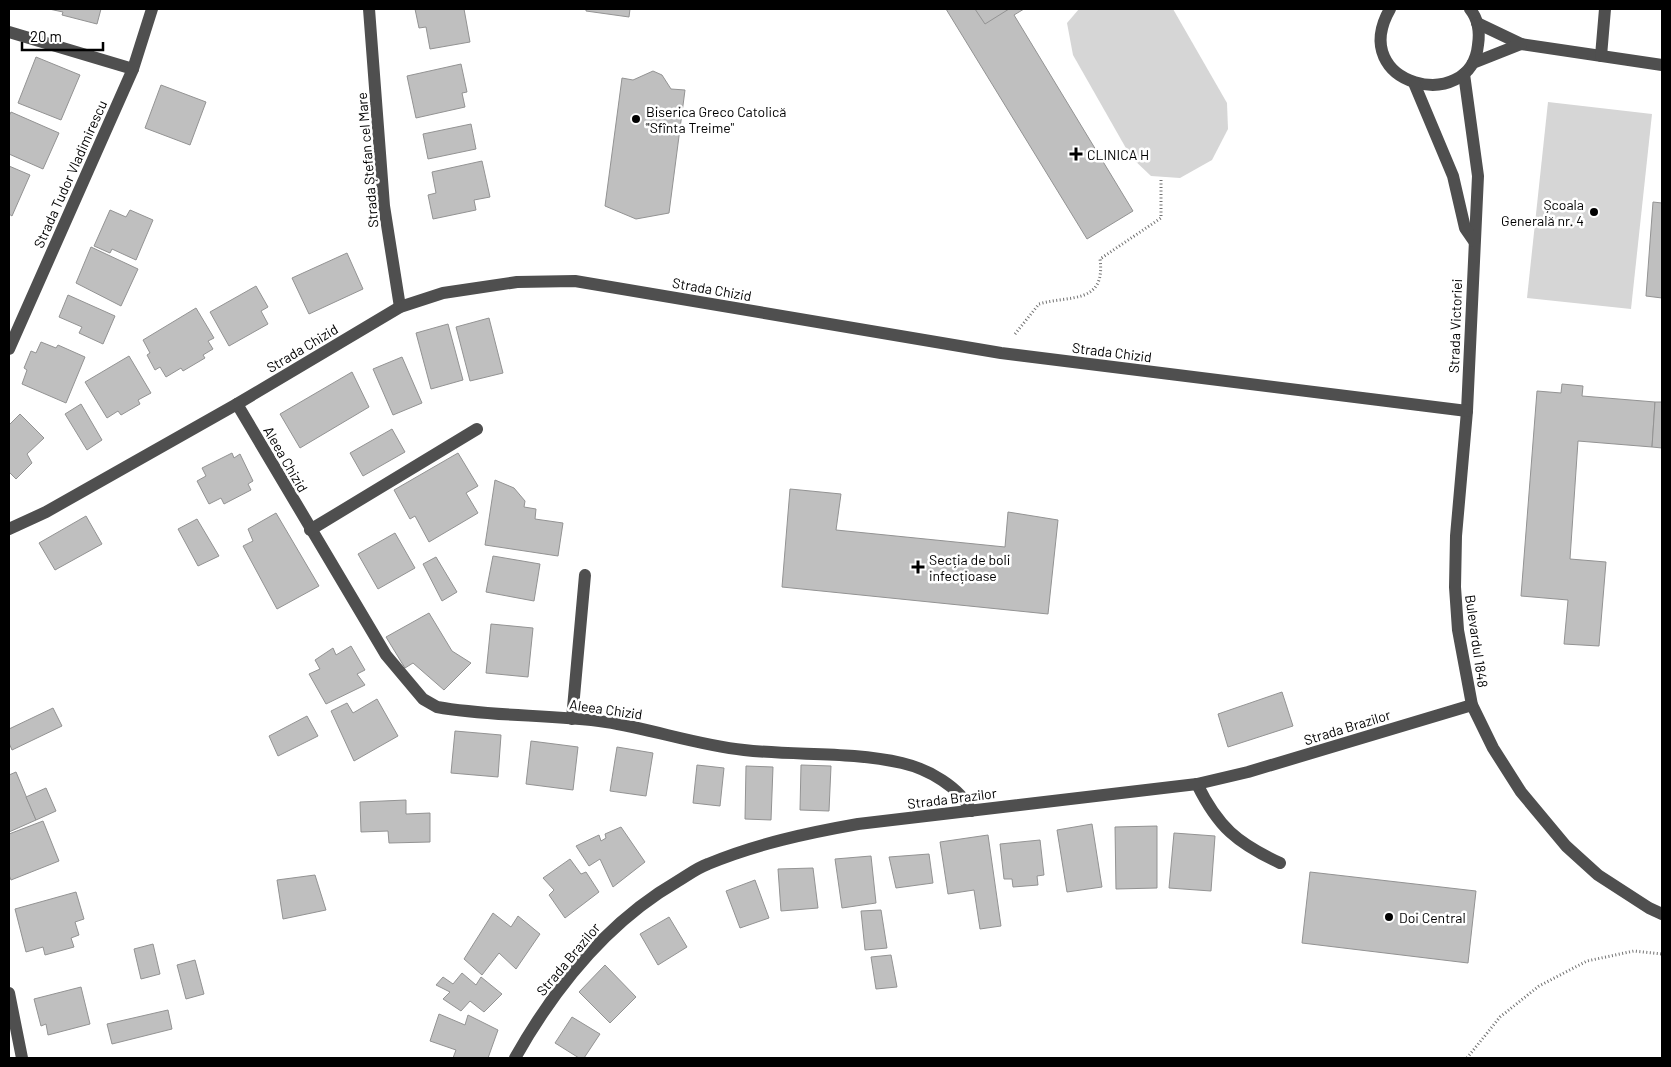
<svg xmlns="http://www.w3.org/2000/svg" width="1671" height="1067" font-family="Barlow,sans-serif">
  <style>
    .green { fill: #d6d6d6 }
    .building { fill: #bfbfbf; stroke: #939393 }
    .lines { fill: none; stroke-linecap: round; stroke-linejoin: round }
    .path { stroke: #717171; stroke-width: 3; stroke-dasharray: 1 2.5; stroke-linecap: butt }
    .minor { stroke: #4f4f4f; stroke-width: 12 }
    .poi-dot { fill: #000; stroke: #fff; stroke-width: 2 }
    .labels { text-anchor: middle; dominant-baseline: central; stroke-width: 5; stroke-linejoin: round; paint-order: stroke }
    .poi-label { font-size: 14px; fill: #000; stroke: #fff; text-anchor: start }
    .street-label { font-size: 14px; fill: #000; stroke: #fff }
  </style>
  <rect width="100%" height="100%" fill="#fff"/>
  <g class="green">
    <path d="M1079 9H1173L1227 103 1228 129 1212 160 1180 178 1151 176 1131 157 1073 55 1067 23Z"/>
    <path d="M1548 102 1652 114 1631 309 1527 298Z"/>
  </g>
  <g class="building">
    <path d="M49 9H101L97 24 62 15 63 12Z"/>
    <path d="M415 9H464L470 42 430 49 426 27 419 28Z"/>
    <path d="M586 9H630L629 17 586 11Z"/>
    <path d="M946 9H1024L1014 15 1133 211 1087 239Z"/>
    <path d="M975 9H1009L985 24Z"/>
    <path d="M36 57 80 75 61 120 18 103Z"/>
    <path d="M461 64 467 92 462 93 465 107 416 118 407 76Z"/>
    <path d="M653 71 662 75 671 89 685 90 669 213 636 219 605 206 622 78 633 80Z"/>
    <path d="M161 85 206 102 190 145 145 128Z"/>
    <path d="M11 112 59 133 43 169 9 154V116Z"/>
    <path d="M471 124 476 149 428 159 423 134Z"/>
    <path d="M482 161 490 197 474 200 476 210 433 219 428 195 436 193 432 172Z"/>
    <path d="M9 166 30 175 12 216 9 214Z"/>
    <path d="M1653 202 1662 203V298L1646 296Z"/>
    <path d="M110 210 126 217 130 210 153 220 136 260 112 249 110 253 94 246Z"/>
    <path d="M91 247 138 269 121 306 76 283Z"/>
    <path d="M347 253 363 289 309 314 292 278Z"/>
    <path d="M256 286 268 307 261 311 268 324 229 346 210 312Z"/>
    <path d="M68 295 115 316 103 344 79 333 82 327 59 317Z"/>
    <path d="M196 308 214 338 208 341 213 349 203 355 205 358 183 371 181 368 166 377 160 367 155 370 147 355 150 353 143 340Z"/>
    <path d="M489 318 503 373 470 381 456 327Z"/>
    <path d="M448 324 463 380 431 389 416 333Z"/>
    <path d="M41 342 56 348 58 345 85 357 66 403 22 384 27 370 24 368 31 351 36 353Z"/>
    <path d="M129 356 151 393 138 400 140 404 121 415 118 411 107 418 85 382Z"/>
    <path d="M402 357 422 403 393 415 373 369Z"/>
    <path d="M352 372 369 407 300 448 280 414Z"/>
    <path d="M1562 384 1583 386 1582 396 1655 402 1652 447 1578 441 1570 559 1606 562 1599 646 1564 644 1568 600 1521 596 1537 391 1561 393Z"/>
    <path d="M1655 402H1662V448L1652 447Z"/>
    <path d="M81 404 102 440 87 450 65 414Z"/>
    <path d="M20 414 44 438 27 454 32 463 16 479 9 472V425Z"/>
    <path d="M392 429 405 452 363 476 350 453Z"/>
    <path d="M232 453 234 458 240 454 253 481 248 484 251 490 224 504 221 498 209 504 197 481 206 476 202 468Z"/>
    <path d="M458 453 478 486 466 493 478 513 429 542 415 516 410 519 394 490Z"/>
    <path d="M495 480 514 488 525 501 524 507 536 509 535 519 563 523 558 556 485 545Z"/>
    <path d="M790 489 841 494 836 530 1005 547 1008 512 1058 520 1048 614 782 587Z"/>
    <path d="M276 513 319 586 277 609 243 546 253 541 248 529Z"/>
    <path d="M86 516 102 544 55 570 39 543Z"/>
    <path d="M197 519 219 556 198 566 178 529Z"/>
    <path d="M395 533 415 568 378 589 358 554Z"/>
    <path d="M493 556 540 564 534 601 486 592Z"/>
    <path d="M436 557 457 592 442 601 423 564Z"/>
    <path d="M429 613 452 651 471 663 444 690 413 663 405 668 386 637Z"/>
    <path d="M491 624 533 628 528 677 486 673Z"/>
    <path d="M351 646 365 670 357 674 365 685 326 704 309 674 320 669 315 660 333 648 336 655Z"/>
    <path d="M1282 692 1293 726 1228 747 1218 714Z"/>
    <path d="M377 699 398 736 354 761 331 711 347 703 353 713Z"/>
    <path d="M53 708 62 726 12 750 9 743V729Z"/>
    <path d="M307 716 318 736 278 756 269 736Z"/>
    <path d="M455 731 501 735 498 777 451 773Z"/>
    <path d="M531 741 578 747 573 790 526 784Z"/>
    <path d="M617 747 653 753 646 796 610 791Z"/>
    <path d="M697 765 724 768 720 806 693 803Z"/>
    <path d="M801 765 831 766 829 811 800 810Z"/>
    <path d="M746 766 773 767 771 820 745 819Z"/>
    <path d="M16 772 36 820 9 832V775Z"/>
    <path d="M46 788 56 811 36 820 26 797Z"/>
    <path d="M406 800V814L430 813V842L389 843 388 831 361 832 360 802Z"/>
    <path d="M43 821 59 861 11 880 9 875V834Z"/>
    <path d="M1092 824 1102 887 1067 892 1057 830Z"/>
    <path d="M1157 826V888L1116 889 1115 827Z"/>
    <path d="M621 827 645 862 613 887 600 859 589 866 576 846 599 835 601 841 606 838 605 834Z"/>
    <path d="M1174 833 1215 836 1211 891 1169 888Z"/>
    <path d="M988 835 1001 926 980 929 974 890 948 894 940 842Z"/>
    <path d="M1040 840 1044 875 1037 876 1038 885 1013 887 1012 879H1004L1000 844Z"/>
    <path d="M929 854 933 883 896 888 889 857Z"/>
    <path d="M871 856 876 903 842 908 835 859Z"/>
    <path d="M570 859 581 874 586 872 599 892 565 918 549 895 554 890 543 878Z"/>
    <path d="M813 868 818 908 781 911 778 869Z"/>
    <path d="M1310 872 1476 891 1468 963 1302 943Z"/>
    <path d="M315 875 326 910 283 919 277 880Z"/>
    <path d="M755 880 769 918 740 928 726 891Z"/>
    <path d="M76 892 84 919 75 922 79 935 71 938 74 947 45 955 43 947 26 952 15 909Z"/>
    <path d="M881 910 887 948 865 950 861 911Z"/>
    <path d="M493 913 511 927 518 916 540 934 516 969 499 953 482 975 464 959Z"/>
    <path d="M669 917 687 947 658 965 640 934Z"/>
    <path d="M153 944 160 974 141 979 134 949Z"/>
    <path d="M891 955 897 987 876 989 871 957Z"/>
    <path d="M195 960 204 994 186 999 177 965Z"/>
    <path d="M605 965 636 997 610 1023 579 992Z"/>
    <path d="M462 973 476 985 481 977 502 994 484 1012 470 1001 461 1011 443 999 450 992 436 985 443 977 453 984Z"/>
    <path d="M81 987 90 1024 48 1035 46 1024 41 1026 34 999Z"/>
    <path d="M168 1010 172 1029 112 1044 107 1024Z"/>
    <path d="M439 1014 465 1025 468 1015 498 1030 488 1058H453L456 1050 430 1041Z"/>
    <path d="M572 1017 600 1034 584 1058H579L555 1043Z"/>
  </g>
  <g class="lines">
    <g class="path">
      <path d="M1015 334 1039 304C1069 295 1106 305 1100 259L1161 218V179"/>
      <path d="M1467 1058 1500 1017 1539 986 1587 961 1634 951 1662 954"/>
    </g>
    <g class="minor">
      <path d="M369 9 384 206 400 307"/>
      <path d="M1390 9C1346 86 1471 115 1478 45 1480 32 1478 19 1470 9"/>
      <path d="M1477 23 1521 44 1662 65"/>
      <path d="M9 32 133 69"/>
      <path d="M1601 56 1605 9"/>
      <path d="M1473 63 1521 44"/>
      <path d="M1464 74 1478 176 1467 411 1456 536 1455 587 1458 630 1472 705 1493 748 1521 792 1566 846 1598 875 1649 908 1662 914"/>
      <path d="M1414 83 1453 176 1465 228 1474 241"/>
      <path d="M9 349 133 69 152 9"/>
      <path d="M237 404 386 655 423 699 437 707C492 717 550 714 606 722 652 729 697 745 744 750 796 756 850 751 902 763 928 769 960 787 971 811"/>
      <path d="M9 529 46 512 237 404 400 307 443 293 517 282 575 281 1001 353 1467 411"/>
      <path d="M310 530 477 429"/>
      <path d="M572 719 585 575"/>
      <path d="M1197 784C1218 827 1237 843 1280 863"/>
      <path d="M9 993 22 1058"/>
      <path d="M515 1058C555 987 607 922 678 881 688 875 697 868 708 864 756 844 807 833 858 824L1197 784 1248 772 1472 705"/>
    </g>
  </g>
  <g class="poi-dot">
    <circle cx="636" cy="119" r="5"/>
    <path d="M1073.5 146.5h5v5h5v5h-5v5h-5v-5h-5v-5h5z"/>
    <circle cx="1594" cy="212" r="5"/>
    <path d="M915.5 559.5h5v5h5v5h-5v5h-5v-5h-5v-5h5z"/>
    <circle cx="1389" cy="917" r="5"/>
  </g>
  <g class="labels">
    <g class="poi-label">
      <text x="646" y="111">Biserica Greco Catolică<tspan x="646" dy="16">"Sfînta Treime"</tspan></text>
      <text x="1087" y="154">CLINICA H</text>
      <text x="1584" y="204" text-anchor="end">Școala<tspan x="1584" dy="16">Generală nr. 4</tspan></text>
      <text x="929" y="559">Secția de boli<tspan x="929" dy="16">infecțioase</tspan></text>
      <text x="1399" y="917">Doi Central</text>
    </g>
    <g class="street-label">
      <text transform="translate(367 160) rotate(-95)">Strada Ștefan cel Mare</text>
      <text transform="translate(70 174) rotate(-66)">Strada Tudor Vladimirescu</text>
      <text transform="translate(712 289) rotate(10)">Strada Chizid</text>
      <text transform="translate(1455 326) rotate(-88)">Strada Victoriei</text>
      <text transform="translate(302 348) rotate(-31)">Strada Chizid</text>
      <text transform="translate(1112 352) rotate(7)">Strada Chizid</text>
      <text transform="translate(286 459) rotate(60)">Aleea Chizid</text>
      <text transform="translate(1477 641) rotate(82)">Bulevardul 1848</text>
      <text transform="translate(606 709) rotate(8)">Aleea Chizid</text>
      <text transform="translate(1347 727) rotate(-17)">Strada Brazilor</text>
      <text transform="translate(952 798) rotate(-7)">Strada Brazilor</text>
      <text transform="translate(568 959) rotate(-50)">Strada Brazilor</text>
    </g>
  </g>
  <rect width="1671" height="1067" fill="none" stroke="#000000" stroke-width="20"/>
  <path d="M22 42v8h81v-8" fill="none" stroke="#000000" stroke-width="2.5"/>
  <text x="30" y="42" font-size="15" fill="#000000" stroke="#ffffff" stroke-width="4" paint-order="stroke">20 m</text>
</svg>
